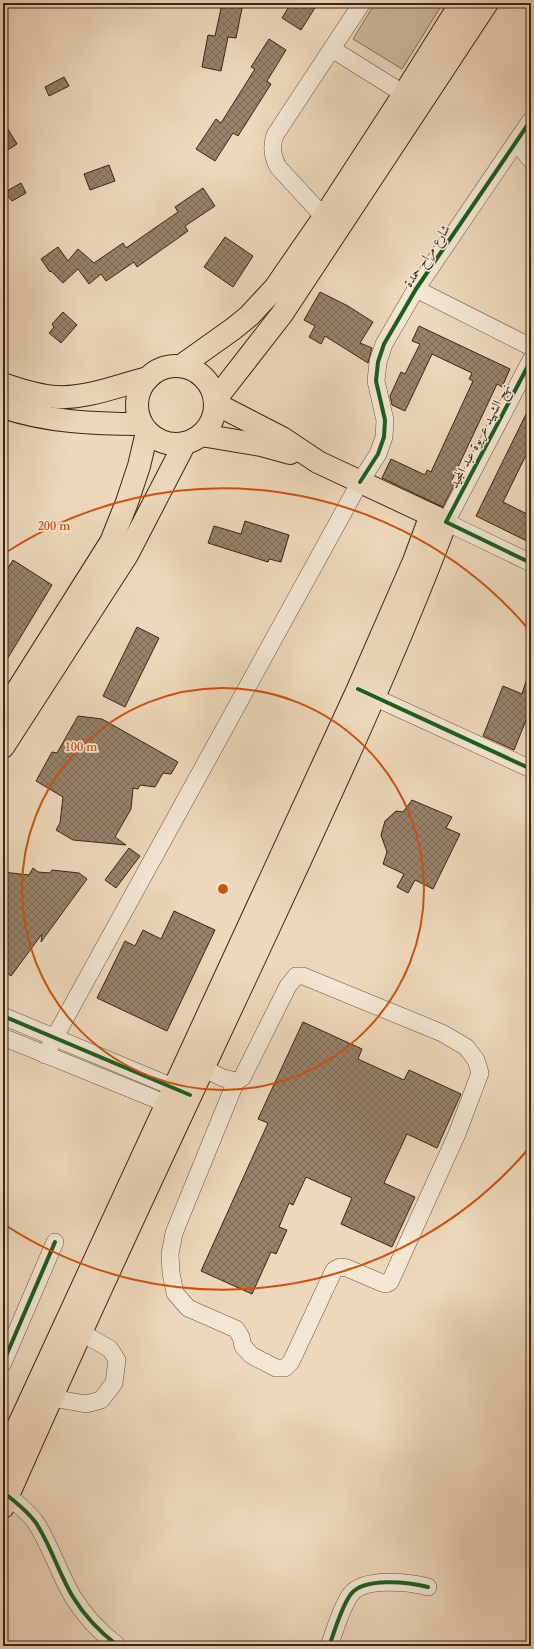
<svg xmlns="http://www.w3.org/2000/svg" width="534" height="1649" font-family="Cardo,Amiri,serif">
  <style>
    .garden { fill: #ceba9f; stroke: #84705a }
    .building { fill: url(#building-cross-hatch); stroke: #392515 }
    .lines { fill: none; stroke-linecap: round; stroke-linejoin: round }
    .minor-casing { stroke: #66523e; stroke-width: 18 }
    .major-casing { stroke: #392515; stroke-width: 24 }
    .minor { stroke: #f3e6d3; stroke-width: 17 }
    .major { stroke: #edd8bb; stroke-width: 22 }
    .cycleway-casing { stroke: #f3e6d3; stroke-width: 6 }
    .cycleway { stroke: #1b5e20; stroke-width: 4 }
    .ring { fill: none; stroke: #ce510d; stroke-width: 2 }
    .labels { text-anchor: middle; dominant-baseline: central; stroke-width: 3.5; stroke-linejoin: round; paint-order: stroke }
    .street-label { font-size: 13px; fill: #392515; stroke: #f3e6d3 }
    .centre { fill: #ce510d; stroke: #f3e6d3; stroke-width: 2 }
    .ring-label { font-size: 12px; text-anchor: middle; font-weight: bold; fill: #ce510d; stroke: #f3e6d3; stroke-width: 3.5; stroke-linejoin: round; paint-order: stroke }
  </style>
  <defs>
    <pattern id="building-cross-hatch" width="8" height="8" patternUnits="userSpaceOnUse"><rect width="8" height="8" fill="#97826b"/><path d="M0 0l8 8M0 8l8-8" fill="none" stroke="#7c6a57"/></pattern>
  </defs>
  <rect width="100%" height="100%" fill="#edd8bb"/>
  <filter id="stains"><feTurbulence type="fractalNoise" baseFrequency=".005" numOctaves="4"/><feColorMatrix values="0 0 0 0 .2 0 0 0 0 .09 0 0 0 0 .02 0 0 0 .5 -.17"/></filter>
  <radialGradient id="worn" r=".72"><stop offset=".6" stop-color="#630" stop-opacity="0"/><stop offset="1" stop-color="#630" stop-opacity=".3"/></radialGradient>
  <path class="garden" d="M375 3H443L402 69 353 39Z"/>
  <g class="building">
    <path d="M291 3H318L301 30 282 18Z"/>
    <path d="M222 4 242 8 236 38 228 37 221 71 202 67 208 35 215 36Z"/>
    <path d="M269 39 286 50 267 81 271 84 238 136 233 133 215 161 196 149 216 119 221 123 255 69 251 67Z"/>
    <path d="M64 77 69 86 49 96 45 87Z"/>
    <path d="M3 121 17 144 3 153Z"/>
    <path d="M109 165 115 181 90 190 84 174Z"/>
    <path d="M21 183 26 193 12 201 5 192Z"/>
    <path d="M203 188 215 206 185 226 188 231 137 267 134 262 106 281 101 274 89 284 78 269 63 283 51 271 50 272 41 259 58 247 68 261 78 249 94 263 123 243 126 248 178 212 175 207Z"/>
    <path d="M225 237 253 256 233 287 204 267Z"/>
    <path d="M320 292 348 306 373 322 360 343 372 348 368 363 325 336 321 344 309 337 315 326 304 320Z"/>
    <path d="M63 312 77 325 61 343 49 333 54 327 52 324Z"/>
    <path d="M419 326 510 369 502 387 497 384 451 482 455 483 443 507 382 478 391 459 425 475 427 470 431 472 473 381 469 379 472 373 432 354 405 411 392 405 390 396 401 372 405 374 420 344 412 341Z"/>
    <path d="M531 404V445L503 502 531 516V543L476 516Z"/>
    <path d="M245 521 289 535 281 562 269 559 268 562 208 543 214 526 241 534Z"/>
    <path d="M13 560 52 585 3 666V576Z"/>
    <path d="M137 627 159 638 125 707 103 696Z"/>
    <path d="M529 672H531V708L514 750 483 736 503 686 522 694Z"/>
    <path d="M78 716 102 719 178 762 171 774 163 773 155 787 140 785 138 789 133 788 131 809 115 837 126 845 73 840 56 830 60 823 63 797 36 781 52 752 57 753Z"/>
    <path d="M412 800 452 817 446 828 460 834 433 889 415 880 408 893 397 887 404 874 383 864 387 852 381 835 385 821 396 811 403 812Z"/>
    <path d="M129 848 140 856 116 888 105 880Z"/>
    <path d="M33 868 38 872 50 873 52 870 79 873 87 879 41 942 42 934 11 976 3 970V872L29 875Z"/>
    <path d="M174 911 215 930 167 1031 97 998 125 941 135 946 143 930 161 939Z"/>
    <path d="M303 1022 362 1049 358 1059 404 1080 409 1070 461 1094 437 1148 407 1134 384 1183 415 1197 392 1247 341 1224 352 1198 306 1177 293 1205 289 1203 279 1227 287 1230 276 1254 271 1252 252 1294 201 1271 268 1123 258 1119Z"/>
  </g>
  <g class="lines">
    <defs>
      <g id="minor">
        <path d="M332 49 404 94"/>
        <path d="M516 142 531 160"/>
        <path d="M324 217 278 167C272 156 271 147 275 135L362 3"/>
        <path d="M416 289 531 347"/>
        <path d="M531 360 446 522 531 563"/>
        <path d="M363 692 531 769"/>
        <path d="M3 1016 185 1092"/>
        <path d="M3 1037 177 1108"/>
        <path d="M45 1055 360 482 378 454 384 437 385 420 376 381 378 362 384 344 416 289 531 120"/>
        <path d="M203 1068 223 1078 236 1081 242 1078 288 986 296 976H303L442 1033 466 1047 476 1060 480 1073 457 1134 390 1282 386 1284 382 1283 347 1268 340 1267 334 1270 291 1362 285 1368H276L251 1355 243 1346 241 1337 236 1329 188 1308 175 1293 171 1273 170 1254 174 1233 236 1081"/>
        <path d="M3 1363 55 1242"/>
        <path d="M52 1398 86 1404 101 1400 114 1383 117 1360 110 1349 82 1333"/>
        <path d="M8 1496C18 1504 29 1513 36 1523 51 1546 59 1574 73 1597 85 1617 100 1632 118 1646"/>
        <path d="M329 1646C335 1631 341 1607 351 1594 364 1577 409 1582 428 1587"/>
      </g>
      <g id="major">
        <circle cx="176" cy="405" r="39"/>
        <path d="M181 366 233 329 249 316 275 288 324 217 404 94 461 3"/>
        <path d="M3 384C20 390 39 396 57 397 86 399 120 385 148 378"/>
        <path d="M215 400 282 314 487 3"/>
        <path d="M3 407C47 422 95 424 141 424"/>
        <path d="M201 435 261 445 290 453"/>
        <path d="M3 713 111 542 127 502 139 466 147 432"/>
        <path d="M3 747 127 555 185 443"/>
        <path d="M3 1459 358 689 414 561 431 515"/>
        <path d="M3 1507C81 1329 163 1154 245 979 315 828 387 677 446 522L318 462 282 438 216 404"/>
      </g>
    </defs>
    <use href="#minor" class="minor-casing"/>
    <use href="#major" class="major-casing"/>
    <use href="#minor" class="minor"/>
    <use href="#major" class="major"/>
    <defs>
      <g id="cycleway">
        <path d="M531 360 446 522 531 563"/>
        <path d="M360 482 378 454 384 437 385 420 376 381 378 362 384 344 416 289 531 120"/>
        <path d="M358 689 531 769"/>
        <path d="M3 1016 190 1095"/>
        <path d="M3 1363 55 1242"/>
        <path d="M8 1496C18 1504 29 1513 36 1523 51 1546 59 1574 73 1597 85 1617 100 1632 118 1646"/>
        <path d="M329 1646C335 1631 341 1607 351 1594 364 1577 409 1582 428 1587"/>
      </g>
    </defs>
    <use href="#cycleway" class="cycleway-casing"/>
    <use href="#cycleway" class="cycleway"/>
  </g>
  <g class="ring">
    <circle cx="223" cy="889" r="201"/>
    <path d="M530 1147A401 401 0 0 1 5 1225M5 553A401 401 0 0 1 530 631"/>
  </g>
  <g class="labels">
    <g class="street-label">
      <text transform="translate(427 256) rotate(-56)">شارع مراح حمدة</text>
      <text transform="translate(480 436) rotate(-62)">نهج الشهيد عريوة عبد المجيد</text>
    </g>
  </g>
  <circle cx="223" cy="889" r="6" class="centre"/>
  <g class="ring-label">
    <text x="54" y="530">200 m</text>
    <text x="81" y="751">100 m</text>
  </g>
  <rect width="534" height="1649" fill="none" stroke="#edd8bb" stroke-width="16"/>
  <rect x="4" y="4" width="526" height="1641" fill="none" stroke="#392515" stroke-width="2"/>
  <rect x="8" y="8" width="518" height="1633" fill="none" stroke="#392515"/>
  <rect width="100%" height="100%" filter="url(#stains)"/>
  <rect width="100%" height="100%" fill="url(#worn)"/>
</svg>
